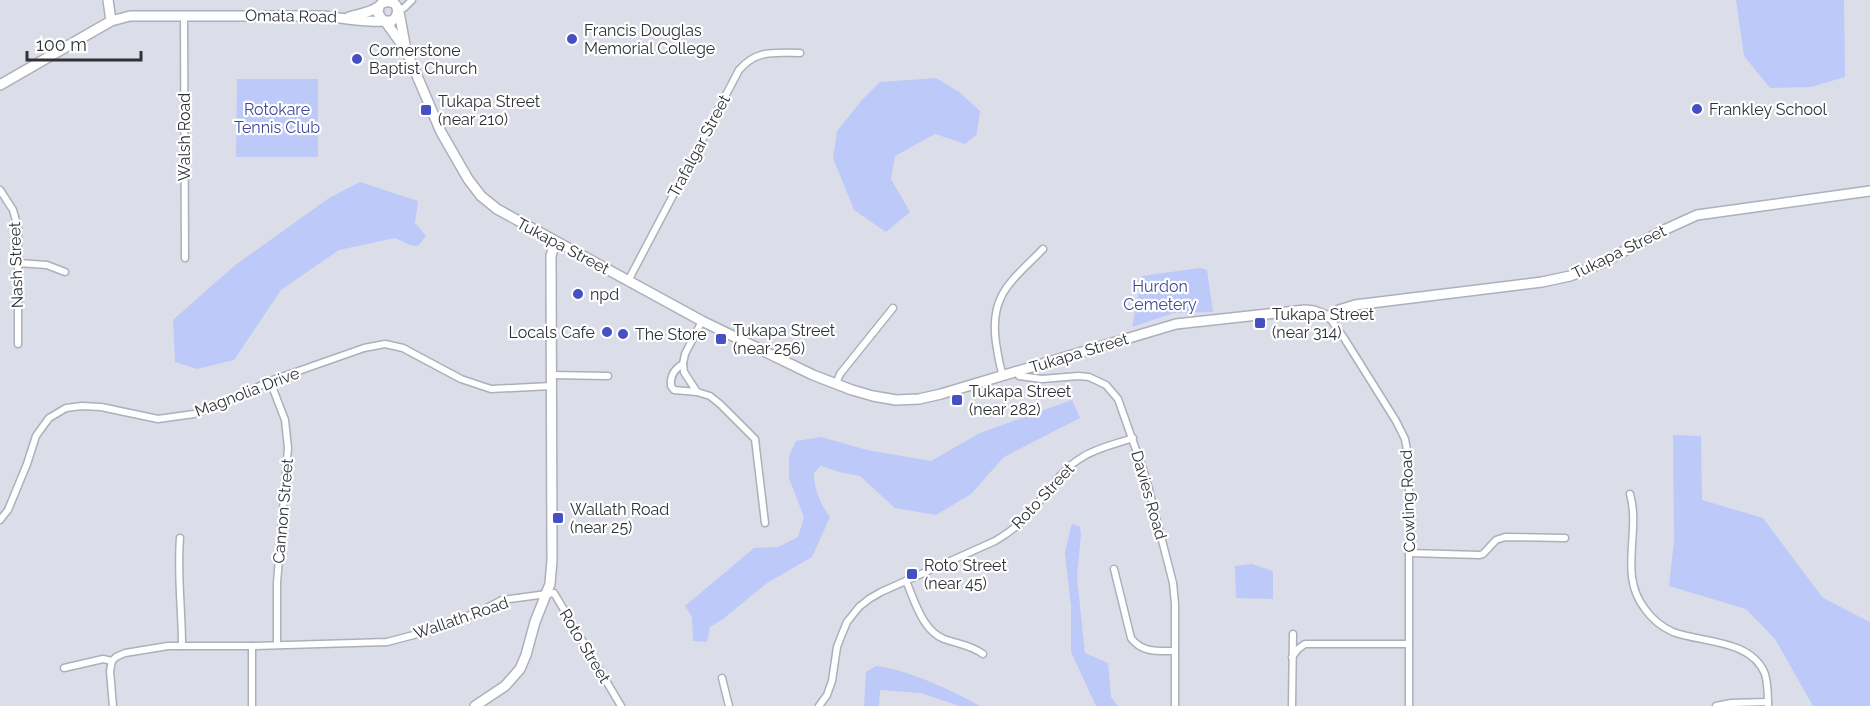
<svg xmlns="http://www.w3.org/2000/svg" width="1870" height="706" font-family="Raleway,sans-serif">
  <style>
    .green { fill: #bdc9f9 }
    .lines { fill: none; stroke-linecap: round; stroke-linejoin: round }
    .street-casing { stroke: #adafba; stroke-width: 9 }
    .secondary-casing { stroke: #adafba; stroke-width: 12 }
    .street { stroke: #fff; stroke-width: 6 }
    .secondary { stroke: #fff; stroke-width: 9 }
    .poi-dot { fill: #4450c4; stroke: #fff; stroke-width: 2 }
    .labels { text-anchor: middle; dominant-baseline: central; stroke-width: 4.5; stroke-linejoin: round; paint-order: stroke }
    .street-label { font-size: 16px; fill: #303136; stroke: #fff }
    .poi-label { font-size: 16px; fill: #303136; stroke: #fff; text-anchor: start }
    .park-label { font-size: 16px; fill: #3e4a99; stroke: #fff }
  </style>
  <rect width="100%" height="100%" fill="#dbdee9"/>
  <g class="green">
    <path d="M1736 0H1844L1845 77 1811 87 1770 88 1744 56Z"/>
    <path d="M936 78 959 92 980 111 977 134 965 144 935 134 895 156 891 179 910 212 886 232 854 210 833 158 837 131 861 101 880 82Z"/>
    <path d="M237 79H318V157H236Z"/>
    <path d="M360 182 418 201 415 223 426 236 418 246 410 245 395 238 339 250 281 290 234 360 197 369 175 362 173 320 234 266 329 198Z"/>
    <path d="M1200 268 1207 270 1213 312 1174 313 1132 327 1142 276Z"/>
    <path d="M1072 400 1080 418 1004 457 971 494 936 515 895 508 860 476 839 472 821 466 814 473C814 490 820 503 830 517L812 557 767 583 723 619 710 627 707 642 693 641 692 617 685 606 754 548 778 547 798 537 804 517 789 478V456L796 441 821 437 867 450 931 461 980 433Z"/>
    <path d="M1673 435 1701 436 1702 500 1763 518 1823 598 1870 622V706H1813L1775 639 1746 609 1669 586 1674 540Z"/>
    <path d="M1073 524 1080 527 1081 534 1077 577 1085 653 1108 663 1111 697 1118 706H1096L1071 652V607L1065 553 1071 526Z"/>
    <path d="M1252 564 1273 571V599L1236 598 1235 566Z"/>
    <path d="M876 666C909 670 951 690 980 706H959L921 693 880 690 879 706H864L866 672Z"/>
  </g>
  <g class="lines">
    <defs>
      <g id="street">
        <path d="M398 9 404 8 412 0"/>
        <path d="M184 16 185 258"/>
        <path d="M0 190 13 210 18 228V344"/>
        <path d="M18 263 47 265 65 272"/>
        <path d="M628 281 739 70C757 49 775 53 800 53"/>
        <path d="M1329 317 1344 338 1396 421 1405 439 1409 461V706"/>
        <path d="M702 321 685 354 683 364 684 372 697 392 710 396 720 404 755 439 765 523"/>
        <path d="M683 364C674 369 670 376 671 386L674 390 697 392"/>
        <path d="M1018 371 1019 376 1042 379 1078 376 1089 377 1106 385 1118 399 1146 478 1173 583 1175 604V706"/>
        <path d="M551 375 608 376"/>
        <path d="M1003 375C999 365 998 354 996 343 989 294 1012 281 1043 249"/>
        <path d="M270 381 285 420 288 448 277 583V645"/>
        <path d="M836 384 840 374 893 308"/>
        <path d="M1630 494C1641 532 1618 575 1645 609 1652 619 1662 627 1673 632 1702 643 1751 639 1765 674 1768 684 1768 696 1768 706"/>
        <path d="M0 520 8 510 27 464 36 436 49 418 66 408 82 406 101 407 158 419 194 414 235 398 270 381 364 348 385 344 403 348 461 379 491 389 551 386"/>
        <path d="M180 538C177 574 182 610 182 646"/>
        <path d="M1409 553 1480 555 1483 554 1496 540 1505 537 1565 538"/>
        <path d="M1114 569 1131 638C1142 653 1158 651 1175 651"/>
        <path d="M906 581C915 601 922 630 944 639 958 644 971 645 983 654"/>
        <path d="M252 646V706"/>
        <path d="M1292 657 1298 649 1305 644H1409"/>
        <path d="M112 661 110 671 113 706"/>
        <path d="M64 668 103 659 112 661 116 657 125 653 168 646H252L387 642 429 631 483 610 502 600 554 593 621 706"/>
        <path d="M722 678 729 706"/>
        <path d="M819 706 827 695 832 681 837 647 842 634 847 622 859 607 869 599 881 592 995 541C1007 534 1018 526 1028 515 1046 496 1058 472 1081 458 1096 448 1116 444 1133 438"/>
        <path d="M1292 706 1293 634"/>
        <path d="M1716 706 1731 703 1768 702"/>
      </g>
      <g id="secondary">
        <path d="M108 0 111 21"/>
        <path d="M399 12 406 50"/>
        <path d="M349 17C359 14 369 13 378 7 382 4 380 3 386 2 400 0 400 15 392 21H383L378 13 379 7"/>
        <path d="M385 21 406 50 441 132 468 179 481 196 497 209 702 321 813 375 852 390 873 396 896 400 919 399 941 394 1176 324 1305 310 1314 311 1329 317 1339 310 1355 305 1542 282 1570 276 1600 264 1664 230 1697 215 1870 191"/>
        <path d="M0 85 111 21 130 16H320C341 17 362 23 383 21"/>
        <path d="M475 706 505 686 520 669 526 655 535 622 550 584 552 560 551 256 555 242"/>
      </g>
    </defs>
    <use href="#street" class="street-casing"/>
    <use href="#secondary" class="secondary-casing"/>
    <use href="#street" class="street"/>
    <use href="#secondary" class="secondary"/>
  </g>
  <g class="poi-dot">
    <circle cx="572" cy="39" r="6"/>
    <circle cx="357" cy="59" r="6"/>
    <circle cx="1697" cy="109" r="6"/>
    <rect x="420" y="104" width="12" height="12" rx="3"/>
    <circle cx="578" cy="294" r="6"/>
    <rect x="1254" y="317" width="12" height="12" rx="3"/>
    <circle cx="607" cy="332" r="6"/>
    <circle cx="623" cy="334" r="6"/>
    <rect x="715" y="333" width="12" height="12" rx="3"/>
    <rect x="951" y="394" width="12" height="12" rx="3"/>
    <rect x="552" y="512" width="12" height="12" rx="3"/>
    <rect x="906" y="568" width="12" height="12" rx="3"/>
  </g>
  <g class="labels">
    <g class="street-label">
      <text transform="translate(291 16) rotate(1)">Omata Road</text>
      <text transform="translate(184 137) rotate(-90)">Walsh Road</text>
      <text transform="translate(699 146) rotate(-62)">Trafalgar Street</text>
      <text transform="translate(563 246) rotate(28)">Tukapa Street</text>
      <text transform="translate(1619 252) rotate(-26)">Tukapa Street</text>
      <text transform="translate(16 265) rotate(-92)">Nash Street</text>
      <text transform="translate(1079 353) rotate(-17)">Tukapa Street</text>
      <text transform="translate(247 392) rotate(-21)">Magnolia Drive</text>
      <text transform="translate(1149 495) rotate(74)">Davies Road</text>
      <text transform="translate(1043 496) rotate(-47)">Roto Street</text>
      <text transform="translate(1408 501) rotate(-92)">Cowling Road</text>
      <text transform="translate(283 511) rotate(-85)">Cannon Street</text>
      <text transform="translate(461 618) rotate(-19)">Wallath Road</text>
      <text transform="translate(585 646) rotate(59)">Roto Street</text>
    </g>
    <g class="poi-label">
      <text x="584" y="30">Francis Douglas<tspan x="584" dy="18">Memorial College</tspan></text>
      <text x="369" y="50">Cornerstone<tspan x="369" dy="18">Baptist Church</tspan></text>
      <text x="438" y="101">Tukapa Street<tspan x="438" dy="18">(near 210)</tspan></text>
      <text x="1709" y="109">Frankley School</text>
      <text x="590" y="294">npd</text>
      <text x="1272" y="314">Tukapa Street<tspan x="1272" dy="18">(near 314)</tspan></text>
      <text x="733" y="330">Tukapa Street<tspan x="733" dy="18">(near 256)</tspan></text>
      <text x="595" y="332" text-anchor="end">Locals Cafe</text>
      <text x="635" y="334">The Store</text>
      <text x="969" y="391">Tukapa Street<tspan x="969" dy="18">(near 282)</tspan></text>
      <text x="570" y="509">Wallath Road<tspan x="570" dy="18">(near 25)</tspan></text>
      <text x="924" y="565">Roto Street<tspan x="924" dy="18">(near 45)</tspan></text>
    </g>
    <g class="park-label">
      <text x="277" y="109">Rotokare<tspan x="277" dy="18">Tennis Club</tspan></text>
      <text x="1160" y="286">Hurdon<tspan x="1160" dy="18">Cemetery</tspan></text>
    </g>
  </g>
  <path d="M27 51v9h114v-9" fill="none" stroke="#303136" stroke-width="3"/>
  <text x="36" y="51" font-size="18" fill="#303136" stroke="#ffffff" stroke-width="4.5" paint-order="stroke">100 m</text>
</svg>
